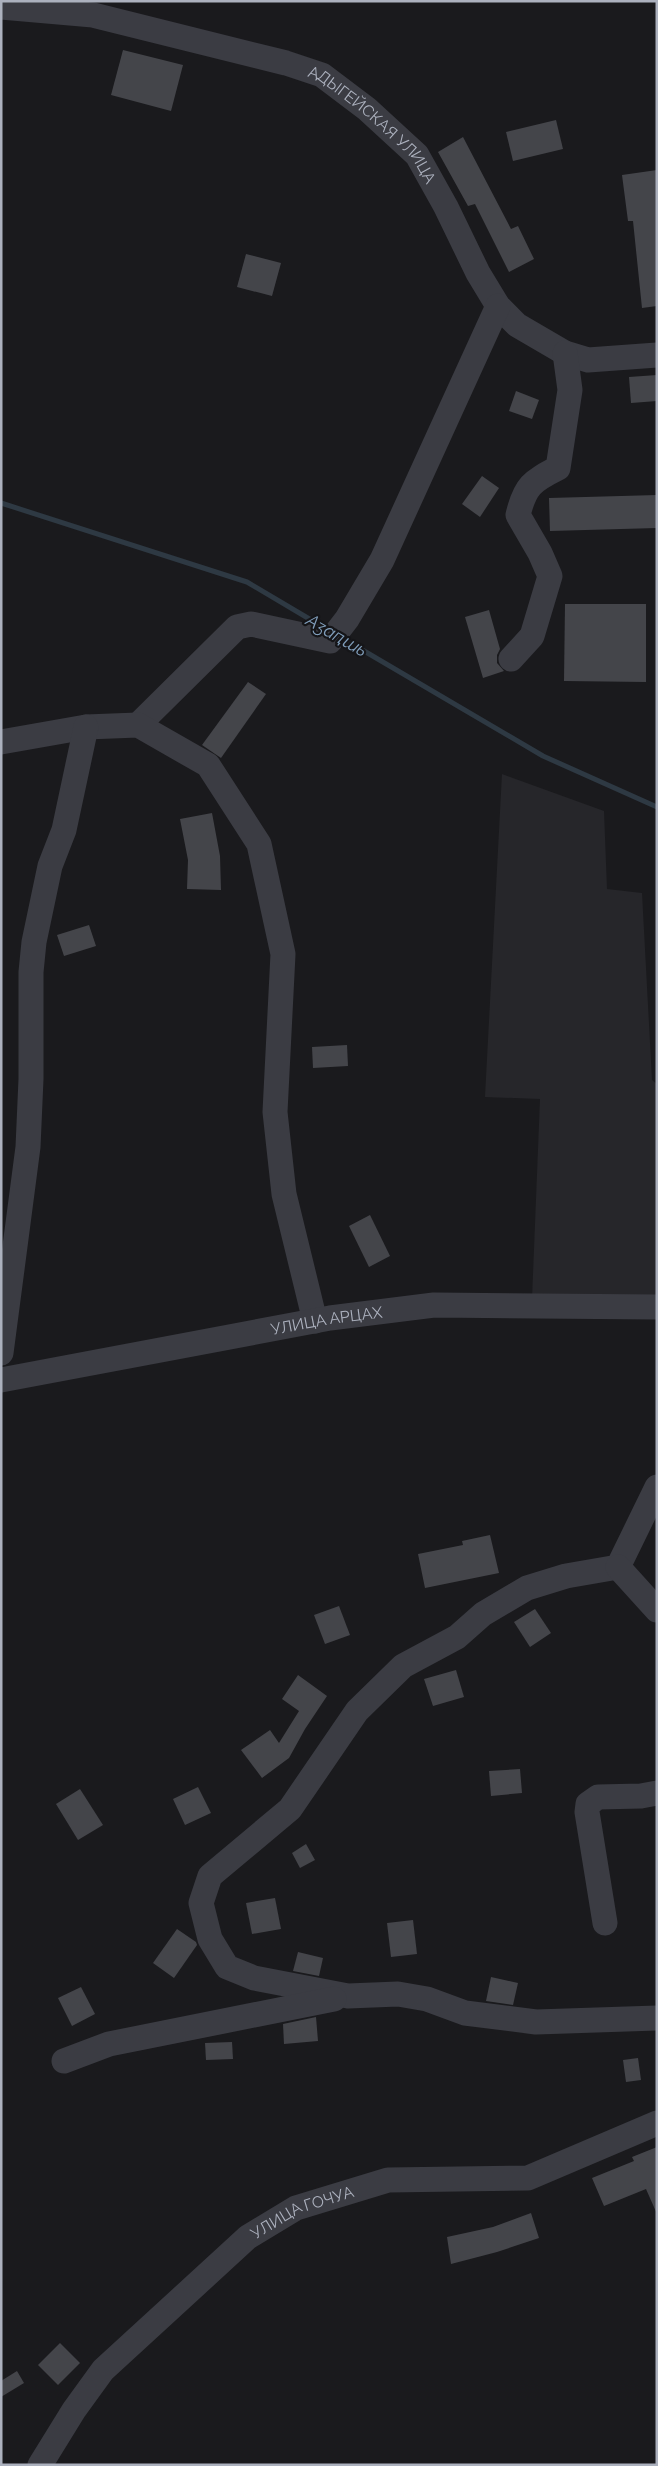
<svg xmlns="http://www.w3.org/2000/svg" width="658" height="2466" font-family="Raleway,sans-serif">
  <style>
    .built { fill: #26262a }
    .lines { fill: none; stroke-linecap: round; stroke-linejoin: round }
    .stream { stroke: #2e3943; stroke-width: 5 }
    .building { fill: #44454a }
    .minor { stroke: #3b3c43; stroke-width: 25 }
    .labels { text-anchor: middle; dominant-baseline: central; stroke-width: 4.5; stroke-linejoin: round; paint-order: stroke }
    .street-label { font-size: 16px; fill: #acb1be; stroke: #151518 }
    .water-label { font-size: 18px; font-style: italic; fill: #809ebb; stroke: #151518 }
  </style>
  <rect width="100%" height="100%" fill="#1a1a1d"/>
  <path class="built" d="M502 774 604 811 607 889 642 893 652 1080 657 1084V1301L532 1299 540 1099 485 1097Z"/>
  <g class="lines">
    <g class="stream">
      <path d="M1 503 247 582 328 630"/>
      <path d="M342 638 543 756 657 807"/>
    </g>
  </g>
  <g class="building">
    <path d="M123 50 183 65 171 111 111 95Z"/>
    <path d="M556 120 563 149 513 161 506 132Z"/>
    <path d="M463 137 511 229 518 226 534 259 509 272 475 204 468 206 438 152Z"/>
    <path d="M657 170V306L642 308 633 221H628L622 175Z"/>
    <path d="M246 254 281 263 272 296 237 287Z"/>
    <path d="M657 375V401L631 403 629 377Z"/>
    <path d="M516 391 539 400 532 419 509 411Z"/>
    <path d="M482 476 499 488 480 517 462 504Z"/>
    <path d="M657 495V528L550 531 549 498Z"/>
    <path d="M565 604H646V682L564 681Z"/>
    <path d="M489 610 500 649 497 655V663L504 671 483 678 465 617Z"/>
    <path d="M248 682 266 694 221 758 202 745Z"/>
    <path d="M212 813 220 856 221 890 187 889 188 860 180 819Z"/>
    <path d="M89 925 96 946 64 956 57 935Z"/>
    <path d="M347 1045 348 1066 313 1068 312 1047Z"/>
    <path d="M370 1215 390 1256 369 1267 349 1226Z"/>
    <path d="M490 1535 499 1573 425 1588 418 1554 463 1545 462 1541Z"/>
    <path d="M339 1606 350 1635 325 1644 314 1615Z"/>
    <path d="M535 1609 551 1633 530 1647 514 1622Z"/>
    <path d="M456 1670 464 1697 433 1706 424 1679Z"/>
    <path d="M298 1675 327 1696 305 1729 289 1758 262 1778 241 1750 270 1730 279 1743 299 1711 282 1699Z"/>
    <path d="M520 1769 522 1793 491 1796 489 1771Z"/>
    <path d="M198 1787 211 1813 185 1825 173 1799Z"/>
    <path d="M80 1789 103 1825 78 1840 56 1804Z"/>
    <path d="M306 1844 315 1860 300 1868 292 1853Z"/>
    <path d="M275 1898 281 1929 252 1934 246 1903Z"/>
    <path d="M413 1920 417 1954 391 1957 387 1923Z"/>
    <path d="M177 1929 196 1942 197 1945 174 1978 153 1963Z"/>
    <path d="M298 1952 323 1958 319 1976 293 1971Z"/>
    <path d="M491 1977 518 1983 513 2005 486 2001Z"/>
    <path d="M81 1987 95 2014 72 2026 58 1998Z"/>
    <path d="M316 2017 318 2041 284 2044 283 2024Z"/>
    <path d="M232 2042 233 2059 206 2060 205 2043Z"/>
    <path d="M638 2058 641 2080 626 2082 623 2060Z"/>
    <path d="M657 2147V2214L646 2189 604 2206 592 2178 634 2161 632 2157Z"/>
    <path d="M531 2213 539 2238 497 2252 451 2264 447 2237 493 2227Z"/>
    <path d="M60 2343 80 2363 58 2385 38 2365Z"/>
    <path d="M17 2371 24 2383 1 2397V2381Z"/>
  </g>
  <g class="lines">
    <g class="minor">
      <path id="s1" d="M1 7 93 15 286 63 322 75 367 109 417 155 446 207 478 273 498 306 517 325 565 353 588 360 657 355"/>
      <path d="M511 659 532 636 550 576 540 553 518 515C525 486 532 481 558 468L570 390 565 353"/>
      <path d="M138 725 237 627 251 624 330 641 347 619 382 560 498 306"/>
      <path d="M1 742 86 727 138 725 208 765 259 844 283 954 275 1112 284 1194 315 1321"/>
      <path d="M1 1353 28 1147 31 1079V972L34 942 50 866 64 830 86 727"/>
      <path id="s2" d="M1 1380 330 1318 434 1305 657 1307"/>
      <path d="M657 1487 618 1567 566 1576 527 1588 483 1614 457 1637 403 1666 357 1711 290 1809 210 1876 201 1903 210 1939 227 1967 254 1978 348 1996 398 1994 427 1999 465 2013 536 2022 657 2018"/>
      <path d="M618 1567 657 1610"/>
      <path d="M605 1923 587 1812 588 1804 598 1797 641 1796 657 1793"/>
      <path d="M64 2061 109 2044 334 1999"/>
      <path id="s3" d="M40 2465 74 2410 103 2370 248 2237 296 2208 388 2180 528 2178 657 2123"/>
    </g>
  </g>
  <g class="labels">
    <g class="street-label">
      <text stroke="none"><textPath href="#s1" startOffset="400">АДЫГЕЙСКАЯ УЛИЦА</textPath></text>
      <text stroke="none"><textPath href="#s2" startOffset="331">УЛИЦА АРЦАХ</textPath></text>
      <text stroke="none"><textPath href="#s3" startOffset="371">УЛИЦА ГОЧУА</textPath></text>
    </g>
    <g class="water-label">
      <text transform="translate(337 635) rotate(30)">Аӡаԥшь</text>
    </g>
  </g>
  <rect width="658" height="2466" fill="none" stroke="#acb1be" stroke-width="5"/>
</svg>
